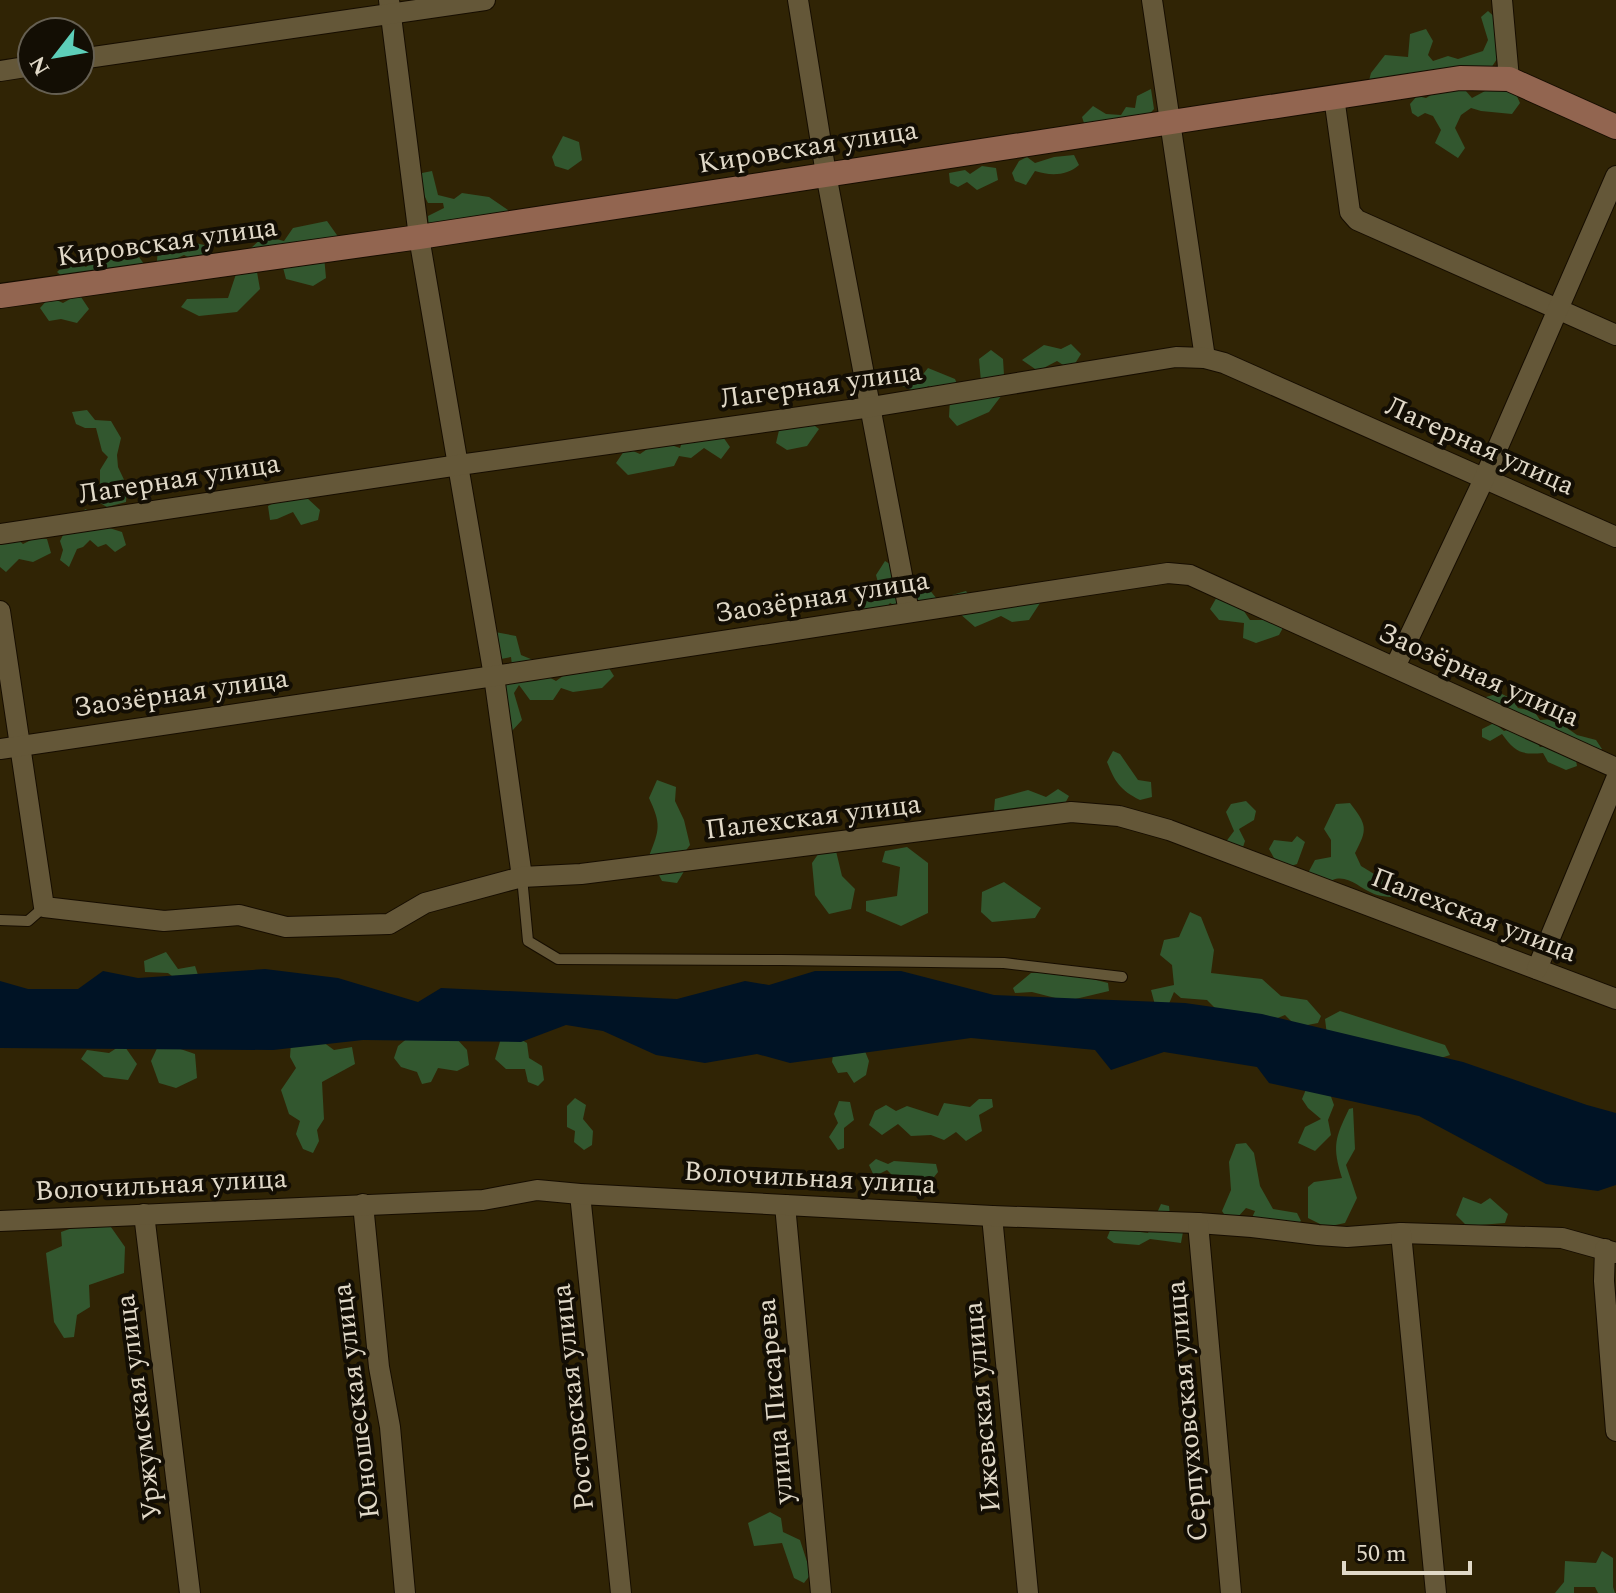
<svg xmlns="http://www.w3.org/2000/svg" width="1616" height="1593" font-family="Spectral,serif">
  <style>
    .forest { fill: #32572f }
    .water { fill: #001325 }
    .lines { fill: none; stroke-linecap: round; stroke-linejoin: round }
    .lane-casing { stroke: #160d00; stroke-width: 12 }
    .street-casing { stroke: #160d00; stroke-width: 22 }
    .secondary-casing { stroke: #160d00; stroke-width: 26 }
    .lane { stroke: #645738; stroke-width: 10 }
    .street { stroke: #645738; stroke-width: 20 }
    .secondary { stroke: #926550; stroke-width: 24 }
    .labels { text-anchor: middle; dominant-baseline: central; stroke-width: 8; stroke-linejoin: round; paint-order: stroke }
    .street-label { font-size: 28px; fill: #e1d9c8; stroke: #130e04 }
  </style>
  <rect width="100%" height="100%" fill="#302405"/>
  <g class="forest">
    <path d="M1488 11 1497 19 1499 56 1487 74 1367 88 1371 73 1385 55 1408 57 1410 34 1426 29 1433 41 1428 55 1433 61 1448 56 1458 59 1483 51 1488 40 1481 17Z"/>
    <path d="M1151 89 1154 109 1140 124 1086 129 1082 117 1093 106 1106 114 1121 115 1126 107 1135 108 1137 96Z"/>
    <path d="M1465 90 1472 98 1487 90 1515 92 1520 103 1512 114 1481 111 1471 108 1461 115 1455 128 1465 148 1458 158 1435 143 1441 130 1433 116 1425 113 1418 117 1412 113 1410 104 1417 96 1426 98 1436 92Z"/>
    <path d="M563 136 579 142 582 160 568 170 555 166 552 157Z"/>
    <path d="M1074 155 1079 165C1067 176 1050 176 1035 171L1026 185 1015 181 1012 173 1019 161 1027 157 1035 163 1054 157Z"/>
    <path d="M982 166 996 168 998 180 977 190 967 182 958 187 950 183 949 173 965 170 970 174Z"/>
    <path d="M432 171 438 195 454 199 462 193 489 197 508 210 507 220 429 231 428 216 444 208 443 203H428L422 191V173Z"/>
    <path d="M327 221 339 238 324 256 326 278 313 286 286 279 281 260 257 256 251 248 264 236 284 241 293 228Z"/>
    <path d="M187 241 204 245 206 254 196 261 184 255 163 265 157 261 158 248Z"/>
    <path d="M132 247 144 264 136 275 115 267 95 280 70 283 57 272 71 258 86 267 98 256Z"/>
    <path d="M257 272 260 289 237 312 199 316 181 307 187 299 228 298 236 274Z"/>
    <path d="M79 294 89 309 77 323 61 319 49 321 40 308 50 297 63 303Z"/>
    <path d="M1071 344 1081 354 1071 370 1057 361 1038 371 1022 360 1044 345 1061 349Z"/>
    <path d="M991 350 1003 359 1005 391 989 412 957 426 949 417 950 399 938 400 929 386 916 392 902 386 903 378H920L928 368 955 379 961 394 982 393 979 359Z"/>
    <path d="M87 410 95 420 111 421 121 438 117 455 118 467 127 486 126 502 107 507 100 503V470L108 457 102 451 96 428H85L76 424 72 412Z"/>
    <path d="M803 417 819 429 807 446 787 450 776 443 780 426Z"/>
    <path d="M687 428 721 434 730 447 721 459 704 448 691 458 679 456 674 466 628 475 616 463 626 448 640 454 659 441 680 448Z"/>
    <path d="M301 478 307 498 320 510 318 520 301 525 293 512 277 519 270 520 268 506 287 496 293 480Z"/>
    <path d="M85 509 98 514 103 526 122 532 126 545 115 552 106 544 98 547 90 540 83 547 77 549 69 567 60 560 63 550 60 541 66 529 77 526Z"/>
    <path d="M13 535 23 544 35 538 47 539 51 553 33 562 19 559 6 572 0 567V538Z"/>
    <path d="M885 561 898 569 904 592 928 588 937 599 902 609 890 603 873 625 854 629V611L880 590 876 575Z"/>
    <path d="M1031 584 1042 600 1029 620 1012 622 1001 616 975 627 959 613 947 612 952 595 966 591 977 606H998L1016 586Z"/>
    <path d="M1218 595 1235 598 1250 620H1275L1284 626 1279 635 1256 643 1243 638 1244 623 1219 620 1210 609Z"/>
    <path d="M495 632 516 636 521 655 538 662 545 675 556 681 570 671 607 665 614 676 602 688 573 692 561 688 553 700H530L519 685 514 693 522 720 511 732 495 687 514 682 511 657 496 660Z"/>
    <path d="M1500 693 1512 699 1518 708 1534 711 1540 720 1554 719 1577 735 1596 740 1602 749 1591 752 1490 707 1486 697Z"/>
    <path d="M1494 723 1504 731 1515 728 1533 736 1540 747 1555 744 1575 755 1577 766 1566 770 1548 762 1543 753C1521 755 1515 752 1502 734L1490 741 1482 737V729Z"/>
    <path d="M1113 751 1120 754 1138 780 1151 782 1152 797 1140 800C1120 790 1115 782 1107 762Z"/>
    <path d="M657 780 676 787 675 801 684 820 690 845 681 857 686 868 677 883 662 881 649 856C660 829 661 824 649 798Z"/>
    <path d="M1058 789 1069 796 1062 809 1001 818 994 810 995 799 1028 790 1046 797Z"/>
    <path d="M1246 801 1256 811 1254 820 1239 829 1245 841 1242 850 1225 843 1234 831 1226 812 1231 804Z"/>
    <path d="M1350 803C1367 825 1368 829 1355 853L1361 866 1384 880 1392 874 1405 884 1401 898C1393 897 1382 897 1374 894 1357 887 1343 869 1325 885L1308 873 1315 860 1331 857V840L1324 829 1336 804Z"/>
    <path d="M1297 836 1305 842 1297 864 1288 867 1274 858 1269 849 1274 840 1292 842Z"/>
    <path d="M907 847 928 863V913L901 926 866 911V901L897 896 900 867 882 862 885 851Z"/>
    <path d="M821 850 836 851 842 876 855 889 851 909 829 914 815 895 812 863Z"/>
    <path d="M1004 882 1041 908 1035 918 992 922 981 912 982 892Z"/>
    <path d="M1190 912 1201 917 1214 950 1211 973 1262 979 1281 996 1307 1000 1321 1016 1318 1023 1297 1027 1285 1015 1268 1022 1221 1014 1207 1000 1181 998 1174 992 1168 1006 1155 1005 1151 990 1174 985 1172 965 1160 955 1164 940 1179 937Z"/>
    <path d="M166 952 178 969 195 966 199 978 184 985 168 973 145 972 144 961Z"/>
    <path d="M1061 971 1108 983 1109 991 1067 1001 1032 992 1015 993 1013 988 1031 973Z"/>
    <path d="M1340 1011 1445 1045 1450 1055 1435 1060 1327 1035 1325 1019Z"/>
    <path d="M312 1034 334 1050 352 1047 355 1064 322 1082 324 1119 317 1130 319 1141 313 1153 303 1149 296 1134 300 1121 289 1114 281 1090 296 1068 290 1057 291 1042Z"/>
    <path d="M513 1035 527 1043 529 1058 542 1066 544 1080 538 1086 528 1082 525 1069H506L495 1059 501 1038Z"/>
    <path d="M409 1037 456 1038 467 1050 469 1065 457 1071 438 1068 431 1082 422 1084 417 1072 401 1067 394 1058 398 1046Z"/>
    <path d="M160 1042 195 1054 197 1078 176 1088 159 1083 151 1061Z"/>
    <path d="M123 1044 137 1064 128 1080 104 1077 81 1059 87 1050 109 1053Z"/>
    <path d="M862 1044 869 1061 866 1075 854 1083 847 1072 838 1073 832 1062 834 1047Z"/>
    <path d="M1307 1087 1329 1091 1334 1105 1328 1120 1331 1135 1315 1151 1298 1143 1305 1127 1321 1119 1308 1108 1302 1099Z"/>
    <path d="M575 1098 586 1105 583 1119 593 1131 592 1145 584 1150 574 1142 575 1131 567 1127V1106Z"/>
    <path d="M979 1099H992L993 1107 979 1115 982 1131 966 1141 956 1132 944 1140 931 1135 911 1136 898 1124 882 1135 869 1125 875 1111 886 1105 896 1111 907 1106 938 1116 944 1103 970 1107Z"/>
    <path d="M839 1101 850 1102 854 1120 844 1128V1148L838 1150 829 1137 838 1123 834 1114Z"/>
    <path d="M1353 1108 1355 1149 1346 1165 1357 1198 1345 1223 1326 1227 1308 1218V1187L1314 1182 1342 1178C1332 1146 1335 1138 1349 1109Z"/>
    <path d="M1246 1143 1254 1153 1260 1186 1273 1209 1297 1213 1301 1221 1286 1233 1251 1220 1255 1211 1246 1208 1237 1218 1228 1220 1222 1211 1231 1190 1229 1162 1236 1144Z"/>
    <path d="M876 1159 888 1164 894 1161 936 1164 938 1172 926 1187 905 1176 895 1178 887 1170 879 1174 883 1186 878 1192 870 1190 868 1179 874 1176 869 1165Z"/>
    <path d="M1463 1197 1481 1204 1490 1198 1508 1214 1505 1223 1467 1226 1456 1215Z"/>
    <path d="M1161 1204 1169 1206 1171 1226 1183 1232 1181 1243 1150 1239 1139 1245 1114 1243 1107 1238 1111 1228 1148 1233Z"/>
    <path d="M106 1220 125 1247 124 1273 89 1285 90 1307 77 1315 74 1337 64 1338 54 1322 46 1253 62 1246 61 1232 89 1222Z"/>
    <path d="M770 1512 781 1518 783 1532 800 1540 811 1574 804 1583 794 1578 782 1543 754 1546 748 1523Z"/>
    <path d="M1602 1551 1613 1558V1587L1615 1593H1598L1595 1587H1574V1593H1555L1564 1582 1565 1561 1596 1563Z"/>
  </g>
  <path class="water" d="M265 969 338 978 418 1002 441 988 677 999 745 981 769 985 815 971H901L994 995 1185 1003 1262 1014 1463 1062 1587 1105 1616 1113V1185L1598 1191 1546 1184 1419 1116 1269 1083 1257 1067 1164 1052 1111 1070 1095 1050 971 1038 790 1063 757 1054 705 1063 656 1055 603 1031 566 1025 521 1042 363 1040 273 1050 0 1048V981L28 989H78L103 971 138 978Z"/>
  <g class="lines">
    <defs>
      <g id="lane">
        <path d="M522 877 528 941 558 959 782 960 1004 963 1122 977"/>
        <path d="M0 920 28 921 44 907"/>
      </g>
      <g id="street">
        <path d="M389 0 419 237 494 676 522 877"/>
        <path d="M798 0 826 174 909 612"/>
        <path d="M1152 0 1205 358"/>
        <path d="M1502 0 1509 79"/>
        <path d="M80 59 485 0"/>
        <path d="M0 71 32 66"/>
        <path d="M1334 97 1350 212 1357 220 1616 335"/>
        <path d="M0 534 459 465 871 407 1176 357 1205 358 1224 363 1616 537"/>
        <path d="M0 611 44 907 164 921 239 915 286 927 389 924 425 903 522 877 581 874 1071 812 1119 816 1169 830 1616 999"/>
        <path d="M1395 667 1484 479 1616 176"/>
        <path d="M0 749 494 676 1168 573 1190 575 1616 768"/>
        <path d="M1537 969 1616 779"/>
        <path d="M580 1194 621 1593"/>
        <path d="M363 1204 379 1367 390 1427 405 1593"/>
        <path d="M785 1205 821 1593"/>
        <path d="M144 1214 190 1593"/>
        <path d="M992 1216 1028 1593"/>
        <path d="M0 1221 483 1200 537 1190 580 1194 992 1216 1198 1223 1252 1227 1318 1235 1347 1237 1401 1233 1562 1238 1616 1253"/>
        <path d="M1198 1223 1231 1593"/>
        <path d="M1401 1233 1436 1593"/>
        <path d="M1605 1249 1604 1281 1616 1431"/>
      </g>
      <path id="secondary" d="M0 296 419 237 1460 78 1509 79 1616 127"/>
    </defs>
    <use href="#lane" class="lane-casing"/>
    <use href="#street" class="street-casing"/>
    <use href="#secondary" class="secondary-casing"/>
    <use href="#lane" class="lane"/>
    <use href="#street" class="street"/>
    <use href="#secondary" class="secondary"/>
  </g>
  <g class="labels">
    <g class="street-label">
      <text transform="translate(808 147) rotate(-9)">Кировская улица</text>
      <text transform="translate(167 242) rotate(-8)">Кировская улица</text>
      <text transform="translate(821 385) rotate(-8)">Лагерная улица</text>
      <text transform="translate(1480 446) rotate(24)">Лагерная улица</text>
      <text transform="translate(179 479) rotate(-9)">Лагерная улица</text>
      <text transform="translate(822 597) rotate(-9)">Заозёрная улица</text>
      <text transform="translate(1479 675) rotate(24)">Заозёрная улица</text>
      <text transform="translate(181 693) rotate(-8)">Заозёрная улица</text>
      <text transform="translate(813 817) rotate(-7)">Палехская улица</text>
      <text transform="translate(1474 915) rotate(21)">Палехская улица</text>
      <text transform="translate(810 1178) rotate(3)">Волочильная улица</text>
      <text transform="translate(161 1185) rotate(-3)">Волочильная улица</text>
      <text transform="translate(573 1397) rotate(-96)">Ростовская улица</text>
      <text transform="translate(356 1401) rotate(-97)">Юношеская улица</text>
      <text transform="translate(775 1401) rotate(-95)">улица Писарева</text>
      <text transform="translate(139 1407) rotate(-97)">Уржумская улица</text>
      <text transform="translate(982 1407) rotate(-95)">Ижевская улица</text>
      <text transform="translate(1187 1411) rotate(-95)">Серпуховская улица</text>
    </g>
  </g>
  <g transform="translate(56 56) rotate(239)"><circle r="38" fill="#130e04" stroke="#655f52" stroke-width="2"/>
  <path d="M0-6L14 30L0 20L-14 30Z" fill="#5dceb9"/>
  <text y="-12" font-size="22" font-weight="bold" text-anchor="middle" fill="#e1d9c8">N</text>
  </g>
  <path d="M1344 1561v12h126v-12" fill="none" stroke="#e1d9c8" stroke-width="4"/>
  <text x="1356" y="1561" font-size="24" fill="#e1d9c8" stroke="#130e04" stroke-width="6" paint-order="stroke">50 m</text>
</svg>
